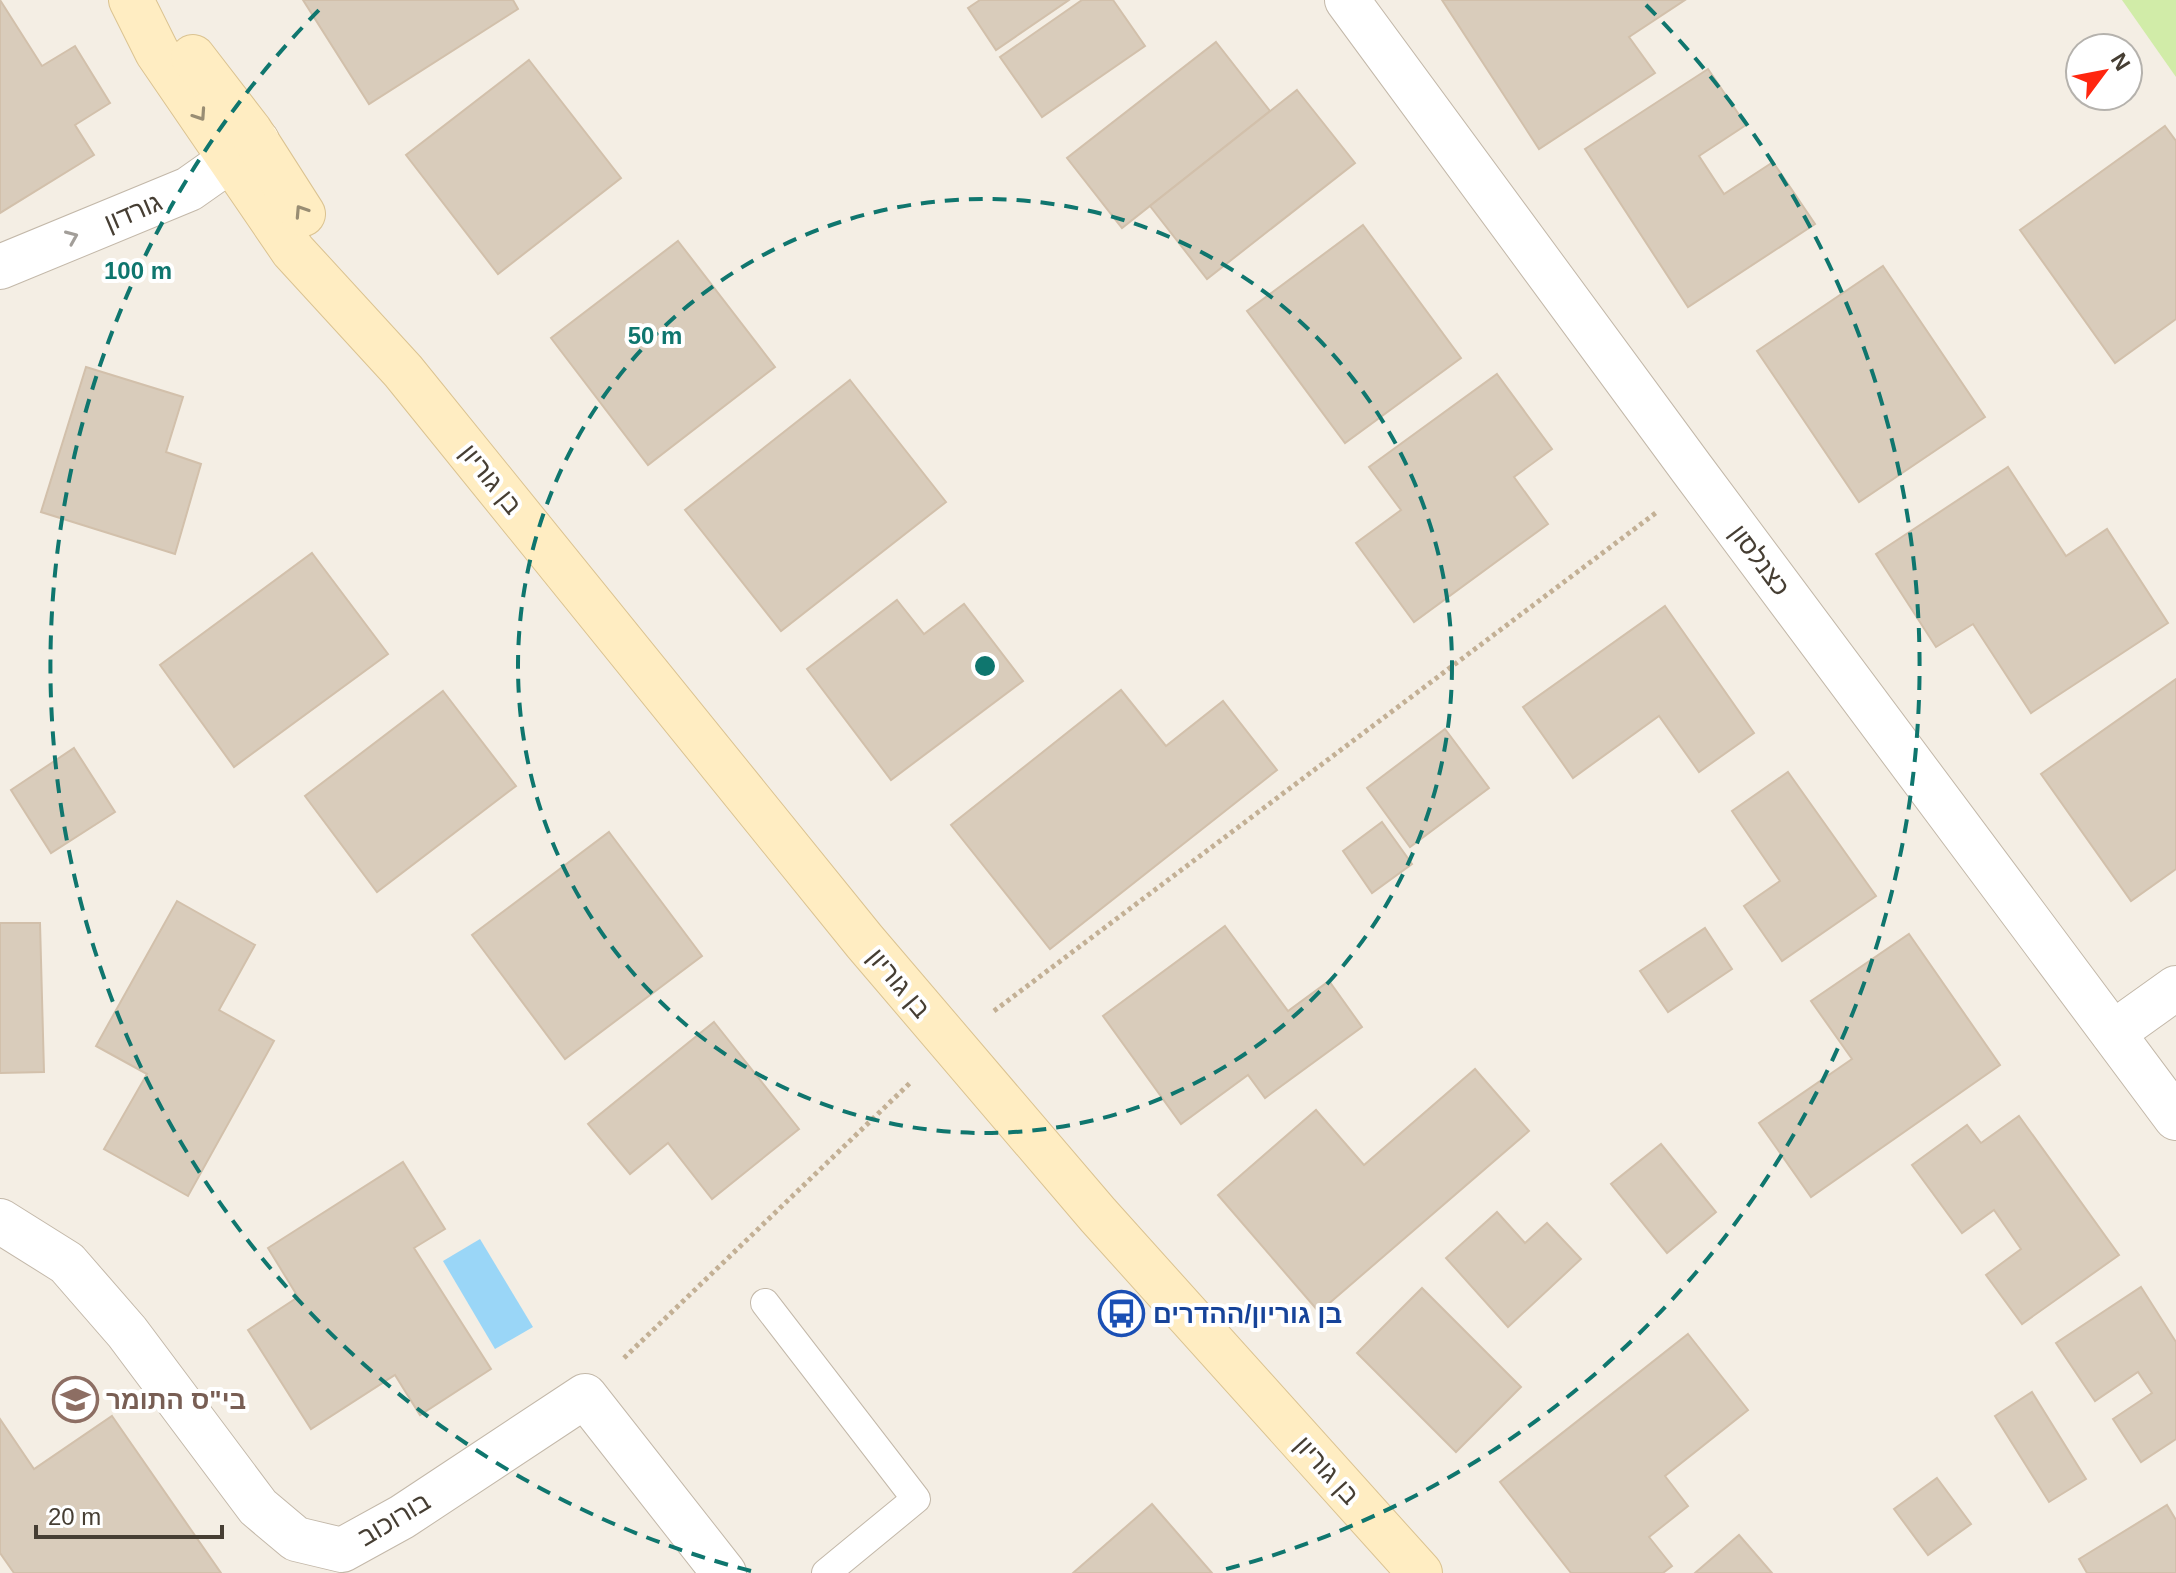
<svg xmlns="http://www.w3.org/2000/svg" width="2176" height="1573" font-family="Arial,Heebo,sans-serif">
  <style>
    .green { fill: #d1eca8 }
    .water { fill: #9ad6f7 }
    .building { fill: #d9ccbb; stroke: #d2c0ab; stroke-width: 2 }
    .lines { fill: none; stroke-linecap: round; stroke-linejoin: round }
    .lane-casing { stroke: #c3b8a9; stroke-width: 30 }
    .street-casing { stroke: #c3b8a9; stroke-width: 46 }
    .secondary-casing { stroke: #dbc391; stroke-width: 46 }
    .path { stroke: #c3b095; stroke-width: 5; stroke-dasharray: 4 4; stroke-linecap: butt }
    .lane { stroke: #fff; stroke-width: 28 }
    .street { stroke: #fff; stroke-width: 44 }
    .secondary { stroke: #ffedc2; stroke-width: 44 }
    .oneway { stroke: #998d73 }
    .oneway2 { stroke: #a29e99 }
    .ring { fill: none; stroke: #0f766e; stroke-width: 4; stroke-dasharray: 14 10 }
    .labels { text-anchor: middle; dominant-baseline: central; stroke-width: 8; stroke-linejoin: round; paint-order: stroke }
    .street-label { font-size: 26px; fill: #463e33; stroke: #fff }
    .transit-label { font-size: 26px; font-weight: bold; fill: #164399; stroke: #fff; text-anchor: start }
    .education-label { font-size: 26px; font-weight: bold; fill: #785e54; stroke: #fff; text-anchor: start }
    .centre { fill: #0f766e; stroke: #fff; stroke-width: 4 }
    .ring-label { font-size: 24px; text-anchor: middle; font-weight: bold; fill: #0f766e; stroke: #fff; stroke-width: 8; stroke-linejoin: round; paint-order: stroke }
  </style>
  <rect width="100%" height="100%" fill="#f4eee4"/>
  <path class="green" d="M2122 0H2176V77Z"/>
  <path class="water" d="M480 1239 533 1327 495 1349 443 1261Z"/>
  <g class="building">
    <path d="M0 0 42 66 75 46 110 103 75 125 94 155 0 213Z"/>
    <path d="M303 0H513L518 9 369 104Z"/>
    <path d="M980 0H1069L996 50 968 8Z"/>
    <path d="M1082 0H1113L1145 46 1042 117 1000 57Z"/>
    <path d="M1442 0H1685L1629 37 1655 73 1539 149Z"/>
    <path d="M1216 42 1270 111 1122 228 1067 158Z"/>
    <path d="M529 60 621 178 498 274 406 155Z"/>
    <path d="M1708 69 1746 125 1699 156 1724 194 1773 162 1815 224 1688 307 1585 149Z"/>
    <path d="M1297 90 1355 163 1207 279 1150 206Z"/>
    <path d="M2165 126 2176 141V319L2115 363 2020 230Z"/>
    <path d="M1363 225 1461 358 1345 443 1247 311Z"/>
    <path d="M678 241 775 367 648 465 551 338Z"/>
    <path d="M1883 266 1985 417 1859 502 1757 351Z"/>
    <path d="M86 367 183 397 166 452 201 464 175 554 41 512Z"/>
    <path d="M1497 374 1552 449 1514 477 1548 524 1414 622 1356 543 1401 510 1369 467Z"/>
    <path d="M850 380 946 502 781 631 685 510Z"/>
    <path d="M2008 467 2066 556 2107 529 2168 623 2031 713 1973 624 1936 647 1876 554Z"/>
    <path d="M312 553 388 654 234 767 160 665Z"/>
    <path d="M897 600 924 634 964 604 1023 681 891 780 807 669Z"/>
    <path d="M1665 606 1754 733 1699 772 1659 716 1573 778 1523 707Z"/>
    <path d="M2176 679V869L2131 901 2041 774Z"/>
    <path d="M1121 690 1166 746 1223 701 1277 770 1050 949 951 825Z"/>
    <path d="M443 691 516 786 377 892 305 796Z"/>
    <path d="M1445 729 1489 788 1410 847 1367 788Z"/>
    <path d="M74 748 115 812 51 853 11 790Z"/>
    <path d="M1788 772 1876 896 1782 961 1744 906 1780 881 1732 811Z"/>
    <path d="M1382 822 1412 864 1372 893 1343 851Z"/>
    <path d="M609 832 702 956 565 1059 472 935Z"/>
    <path d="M177 901 255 945 219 1010 274 1041 188 1196 104 1149 147 1074 96 1046Z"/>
    <path d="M0 923H40L44 1072 0 1073Z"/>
    <path d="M1225 926 1288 1011 1329 981 1362 1027 1265 1098 1248 1075 1181 1124 1103 1016Z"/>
    <path d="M1705 928 1732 969 1668 1012 1640 971Z"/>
    <path d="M1909 934 2000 1065 1811 1197 1759 1123 1852 1059 1811 1001Z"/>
    <path d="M714 1022 799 1129 712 1199 668 1143 630 1174 588 1124Z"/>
    <path d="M1475 1069 1529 1131 1319 1312 1218 1195 1316 1110 1364 1165Z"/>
    <path d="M2019 1116 2119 1255 2022 1324 1986 1275 2021 1249 1994 1210 1962 1233 1912 1165 1967 1125 1981 1143Z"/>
    <path d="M1661 1144 1716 1212 1667 1253 1611 1184Z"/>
    <path d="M403 1162 445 1229 414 1248 491 1369 420 1415 395 1375 311 1429 248 1330 298 1297 268 1248Z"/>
    <path d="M1497 1212 1525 1243 1547 1223 1581 1259 1508 1327 1446 1258Z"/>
    <path d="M2141 1287 2176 1342V1439L2141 1462 2113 1419 2152 1393 2138 1372 2095 1401 2056 1343Z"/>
    <path d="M1422 1288 1521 1387 1456 1452 1357 1353Z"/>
    <path d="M1688 1334 1748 1410 1665 1476 1688 1506 1649 1537 1672 1566 1663 1573H1571L1500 1482Z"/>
    <path d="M2032 1392 2086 1479 2049 1502 1995 1416Z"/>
    <path d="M112 1416 221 1573H14L0 1553V1419L34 1469Z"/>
    <path d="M1937 1478 1971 1524 1928 1555 1894 1509Z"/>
    <path d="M1152 1504 1212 1573H1073Z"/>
    <path d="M2167 1505 2176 1520V1573H2087L2079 1559Z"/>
    <path d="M1739 1535 1772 1573H1695Z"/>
  </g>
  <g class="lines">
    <defs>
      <path id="lane" d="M765 1303 916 1499 826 1573"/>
      <g id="street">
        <path d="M1347 0 1692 469 2176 1118"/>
        <path d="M0 267 189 189 257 141"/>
        <path d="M2113 1033 2176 988"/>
        <path d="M0 1221 67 1263 127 1332 258 1507 296 1539 342 1550 402 1517 585 1396 724 1573"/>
      </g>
      <g id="secondary">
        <path d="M131 0 157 52 293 251 403 371 865 942 1098 1215 1420 1573"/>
        <path d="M193 57 250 131 303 214"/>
      </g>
    </defs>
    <use href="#lane" class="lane-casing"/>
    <use href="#street" class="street-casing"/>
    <use href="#secondary" class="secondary-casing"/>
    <g class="path">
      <path d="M994 1011 1657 512"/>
      <path d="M624 1358 911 1082"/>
    </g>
    <use href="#lane" class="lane"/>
    <use href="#street" class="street"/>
    <use href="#secondary" class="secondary"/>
  </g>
  <defs><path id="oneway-chevron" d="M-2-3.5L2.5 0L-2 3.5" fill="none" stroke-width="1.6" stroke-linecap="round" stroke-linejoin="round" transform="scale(2)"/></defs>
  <g class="oneway">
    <use href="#oneway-chevron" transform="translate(200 115) rotate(56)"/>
    <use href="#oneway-chevron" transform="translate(301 211) rotate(-123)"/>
  </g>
  <use class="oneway2" href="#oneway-chevron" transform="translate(72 237) rotate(-23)"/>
  <g class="ring">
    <circle cx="985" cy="666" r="467"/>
    <path d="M751 1571A935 935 0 0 1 324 5M1646 5A935 935 0 0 1 1219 1571"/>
  </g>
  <defs>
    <symbol id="bus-ring" viewBox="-11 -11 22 22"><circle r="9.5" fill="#fff" stroke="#1a4fb4" stroke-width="1.5"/><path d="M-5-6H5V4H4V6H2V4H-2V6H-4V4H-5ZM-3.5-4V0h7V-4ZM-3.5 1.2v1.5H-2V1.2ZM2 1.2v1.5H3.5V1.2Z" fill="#1a4fb4"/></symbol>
    <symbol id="school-ring" viewBox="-11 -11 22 22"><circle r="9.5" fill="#fff" stroke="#8d6e63" stroke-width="1.5"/><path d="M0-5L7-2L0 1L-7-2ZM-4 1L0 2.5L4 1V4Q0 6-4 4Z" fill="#8d6e63"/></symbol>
  </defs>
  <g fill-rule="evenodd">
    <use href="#bus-ring" x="1096" y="1288" width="51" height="51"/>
    <use href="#school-ring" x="50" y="1374" width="51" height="51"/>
  </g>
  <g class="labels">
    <g class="street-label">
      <text transform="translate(133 212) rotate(-23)">גורדון</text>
      <text transform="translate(491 479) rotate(51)">בן גוריון</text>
      <text transform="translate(1760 560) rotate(53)">כצנלסון</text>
      <text transform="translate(899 983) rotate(50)">בן גוריון</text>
      <text transform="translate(1327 1470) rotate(48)">בן גוריון</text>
      <text transform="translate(394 1519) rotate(-31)">בורוכוב</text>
    </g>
    <g class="transit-label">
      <text x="1153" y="1314">בן גוריון/ההדרים</text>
    </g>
    <g class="education-label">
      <text x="106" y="1400">בי"ס התומר</text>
    </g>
  </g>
  <circle cx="985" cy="666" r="12" class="centre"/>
  <g class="ring-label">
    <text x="138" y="279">100 m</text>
    <text x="655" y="344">50 m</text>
  </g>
  <g transform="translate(2104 72) rotate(58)"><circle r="38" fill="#ffffff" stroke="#b5b2ad" stroke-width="2"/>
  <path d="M0-6L14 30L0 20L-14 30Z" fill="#ff260f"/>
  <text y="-12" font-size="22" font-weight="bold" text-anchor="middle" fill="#463e33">N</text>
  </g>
  <path d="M36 1525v12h186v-12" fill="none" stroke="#463e33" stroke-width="4"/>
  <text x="48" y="1525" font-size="24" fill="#463e33" stroke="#ffffff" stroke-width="6" paint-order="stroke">20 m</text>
</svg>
